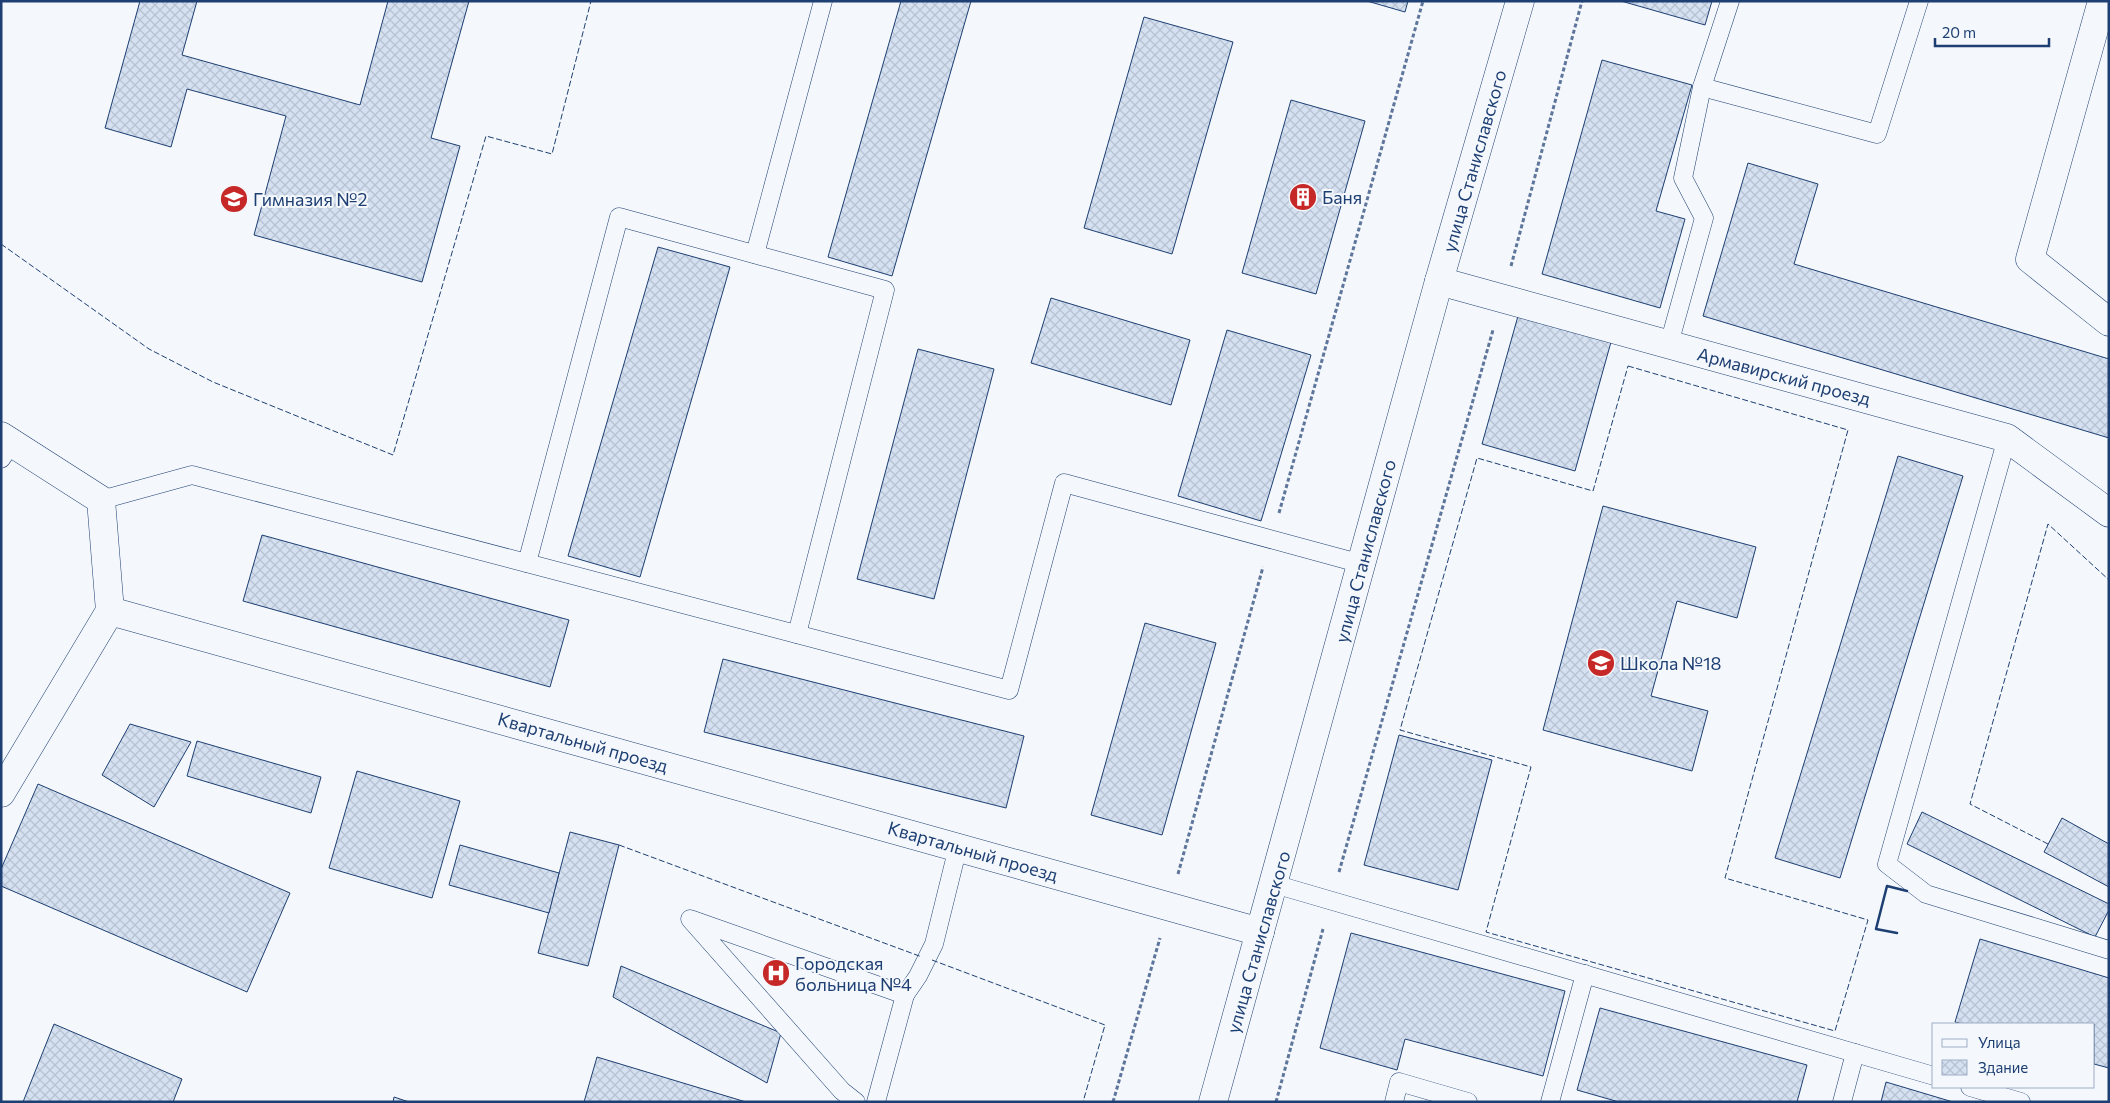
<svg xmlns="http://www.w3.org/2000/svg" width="2110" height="1103" font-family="Commissioner,sans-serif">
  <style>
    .building { fill: url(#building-cross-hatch); stroke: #1d3f73 }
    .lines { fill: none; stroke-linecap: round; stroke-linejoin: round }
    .lane-casing { stroke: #1d3f73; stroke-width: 19 }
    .street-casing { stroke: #1d3f73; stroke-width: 29 }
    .secondary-casing { stroke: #1d3f73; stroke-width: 29 }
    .path { stroke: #5e769c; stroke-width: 3; stroke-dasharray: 4 2.5; stroke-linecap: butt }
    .lane { stroke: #f4f7fb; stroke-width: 18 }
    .street { stroke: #f4f7fb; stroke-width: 28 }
    .secondary { stroke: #f4f7fb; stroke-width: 28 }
    .fence { stroke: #1d3f73; stroke-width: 1; stroke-dasharray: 6 2.5; stroke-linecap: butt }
    .wall { stroke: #1d3f73; stroke-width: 2.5 }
    .labels { text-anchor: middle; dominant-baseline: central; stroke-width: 4; stroke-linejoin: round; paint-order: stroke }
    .street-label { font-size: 18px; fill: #1d3f73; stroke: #f4f7fb }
    .poi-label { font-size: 18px; fill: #1d3f73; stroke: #f4f7fb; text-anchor: start }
  </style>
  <defs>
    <pattern id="building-cross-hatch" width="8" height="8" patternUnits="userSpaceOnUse" patternTransform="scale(1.25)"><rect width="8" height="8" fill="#d5e0f0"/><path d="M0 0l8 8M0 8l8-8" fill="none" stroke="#b6c1d1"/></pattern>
  </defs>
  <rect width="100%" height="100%" fill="#f4f7fb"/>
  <g class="building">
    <path d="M140 1H197L182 55 360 105 388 1H469L431 138 460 146 422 282 254 235 286 116 187 89 171 147 105 128Z"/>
    <path d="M901 1H971L892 276 828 257Z"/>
    <path d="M1367 1H1408L1405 12Z"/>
    <path d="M1621 1H1712L1705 25Z"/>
    <path d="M1144 17 1233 42 1172 254 1084 228Z"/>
    <path d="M1602 60 1692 85 1656 211 1685 219 1660 308 1542 274Z"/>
    <path d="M1291 100 1365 121 1316 294 1242 273Z"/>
    <path d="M1748 163 1818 184 1794 264 2109 359V438L1703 316Z"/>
    <path d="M658 247 730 267 640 577 568 556Z"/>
    <path d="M1051 298 1190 340 1171 405 1031 363Z"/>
    <path d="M1518 316 1611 342 1575 471 1482 444Z"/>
    <path d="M1227 330 1311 355 1261 521 1178 496Z"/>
    <path d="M918 349 994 369 934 599 857 579Z"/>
    <path d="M1898 456 1963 476 1840 878 1775 858Z"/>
    <path d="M1603 506 1756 547 1737 618 1677 601 1651 696 1708 711 1692 771 1543 730Z"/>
    <path d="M262 535 569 620 550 687 243 601Z"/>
    <path d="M1145 623 1216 643 1162 835 1091 815Z"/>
    <path d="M723 659 1024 736 1006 808 704 732Z"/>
    <path d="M130 724 191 742 154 807 102 775Z"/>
    <path d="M1399 735 1492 760 1458 890 1364 865Z"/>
    <path d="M197 741 321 777 311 813 187 776Z"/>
    <path d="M357 771 460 801 432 898 329 868Z"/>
    <path d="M38 784 290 893 247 992 1 886V869Z"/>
    <path d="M1922 812 2109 904V910L2095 937 1907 844Z"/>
    <path d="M2062 818 2109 844V887L2044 852Z"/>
    <path d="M570 832 619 845 588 966 538 953Z"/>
    <path d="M460 845 559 873 549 913 449 885Z"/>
    <path d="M1351 933 1565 991 1543 1076 1405 1039 1397 1070 1320 1048Z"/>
    <path d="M1980 939 2109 978V1068L2094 1064V1024H1963L1955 1022Z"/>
    <path d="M621 966 781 1033 767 1083 613 997Z"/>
    <path d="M1600 1008 1807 1065 1797 1102H1619L1577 1090Z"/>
    <path d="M54 1024 182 1079 173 1102H23Z"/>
    <path d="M597 1057 746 1102H584Z"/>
    <path d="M1886 1082 1953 1102H1881Z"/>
    <path d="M394 1097 409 1102H393Z"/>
  </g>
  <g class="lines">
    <defs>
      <g id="lane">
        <path d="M1702 87 1877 134 1919 1"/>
        <path d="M755 254 823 1"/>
        <path d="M1669 344 1704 218 1683 178 1702 87 1730 1"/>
        <path d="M2007 438 1887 864 1926 894 2109 950"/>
        <path d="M1 459 12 443"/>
        <path d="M101 500 192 475 1009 690 1064 483 1362 564"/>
        <path d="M527 563 619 217 885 290 797 634"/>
        <path d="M1274 884 1934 1076"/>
        <path d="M1970 1087 2021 1102"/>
        <path d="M856 1102 842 1091 690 919 905 995 918 976 934 944 958 847"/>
        <path d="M876 1102 905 995"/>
        <path d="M1394 1102 1399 1082 1468 1102"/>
        <path d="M1550 1102 1585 974"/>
        <path d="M1842 1102 1855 1053"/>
      </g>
      <g id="street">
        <path d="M2102 1 2030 259 2109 322"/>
        <path d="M1439 281 2007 438 2109 513"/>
        <path d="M1 436 101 500 110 611"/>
        <path d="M1 793 110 611 1260 932"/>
      </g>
      <path id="secondary" d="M1213 1102 1439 281 1520 1"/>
    </defs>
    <use href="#lane" class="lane-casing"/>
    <use href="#street" class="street-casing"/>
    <use href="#secondary" class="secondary-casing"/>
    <g class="path">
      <path d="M1511 266 1582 1"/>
      <path d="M1279 513 1423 1"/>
      <path d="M1339 872 1493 330"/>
      <path d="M1178 874 1263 567"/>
      <path d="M1113 1102 1160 938"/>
      <path d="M1276 1102 1323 929"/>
    </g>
    <use href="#lane" class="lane"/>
    <use href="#street" class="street"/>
    <use href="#secondary" class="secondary"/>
    <g class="fence">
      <path d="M1 244 149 349 213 382 393 455 486 136 552 154 591 1"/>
      <path d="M1628 366 1848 430 1725 878 1868 920 1835 1031 1486 932 1531 767 1400 730 1477 458 1593 491Z"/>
      <path d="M2048 844 1970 804 2048 524 2109 580"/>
      <path d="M619 845 922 957"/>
      <path d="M932 960 1105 1025 1083 1102"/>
    </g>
    <path class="wall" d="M1897 933 1876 929 1887 886 1907 891"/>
  </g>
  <defs>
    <symbol id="building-disc" viewBox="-11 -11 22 22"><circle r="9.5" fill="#c62828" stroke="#f4f7fb"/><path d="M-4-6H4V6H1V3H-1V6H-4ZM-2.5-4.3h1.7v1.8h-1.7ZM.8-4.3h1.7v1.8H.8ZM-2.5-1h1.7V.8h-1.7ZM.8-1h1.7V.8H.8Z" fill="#fff"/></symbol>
    <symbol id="school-disc" viewBox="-11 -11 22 22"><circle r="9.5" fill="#c62828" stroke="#f4f7fb"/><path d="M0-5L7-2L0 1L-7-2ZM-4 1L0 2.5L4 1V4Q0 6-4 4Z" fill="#fff"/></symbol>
    <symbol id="hospital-disc" viewBox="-11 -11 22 22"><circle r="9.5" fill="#c62828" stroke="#f4f7fb"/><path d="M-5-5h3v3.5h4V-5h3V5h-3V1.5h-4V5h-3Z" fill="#fff"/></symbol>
  </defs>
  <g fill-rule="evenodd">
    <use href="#building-disc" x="1287" y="181" width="32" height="32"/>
    <use href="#school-disc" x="218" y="183" width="32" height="32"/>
    <use href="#school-disc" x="1585" y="647" width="32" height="32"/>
    <use href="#hospital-disc" x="760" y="957" width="32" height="32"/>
  </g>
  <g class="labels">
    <g class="street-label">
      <text transform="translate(1474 161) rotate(-74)">улица Станиславского</text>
      <text transform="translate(1784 376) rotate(15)">Армавирский проезд</text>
      <text transform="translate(1365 551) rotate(-75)">улица Станиславского</text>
      <text transform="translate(583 742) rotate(16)">Квартальный проезд</text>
      <text transform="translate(973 851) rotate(16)">Квартальный проезд</text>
      <text transform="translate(1258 942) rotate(-74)">улица Станиславского</text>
    </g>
    <g class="poi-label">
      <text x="1322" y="197">Баня</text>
      <text x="253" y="199">Гимназия №2</text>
      <text x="1620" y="663">Школа №18</text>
      <text x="795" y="963">Городская<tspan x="795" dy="21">больница №4</tspan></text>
    </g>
  </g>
  <rect width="2110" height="1103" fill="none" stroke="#1d3f73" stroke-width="5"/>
  <rect x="1932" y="1023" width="162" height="65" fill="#f4f7fb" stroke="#9eadc5"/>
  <rect x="1942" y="1039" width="25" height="8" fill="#f4f7fb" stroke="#9eadc5"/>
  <text x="1978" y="1048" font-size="15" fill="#1d3f73">Улица</text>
  <rect x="1942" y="1060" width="25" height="15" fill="url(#building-cross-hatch)" stroke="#9eadc5"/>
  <text x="1978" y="1073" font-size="15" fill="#1d3f73">Здание</text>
  <path d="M1935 38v8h114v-8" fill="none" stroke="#1d3f73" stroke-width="2.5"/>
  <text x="1942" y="38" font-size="15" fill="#1d3f73" stroke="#f4f7fb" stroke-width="4" paint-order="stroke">20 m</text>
</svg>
